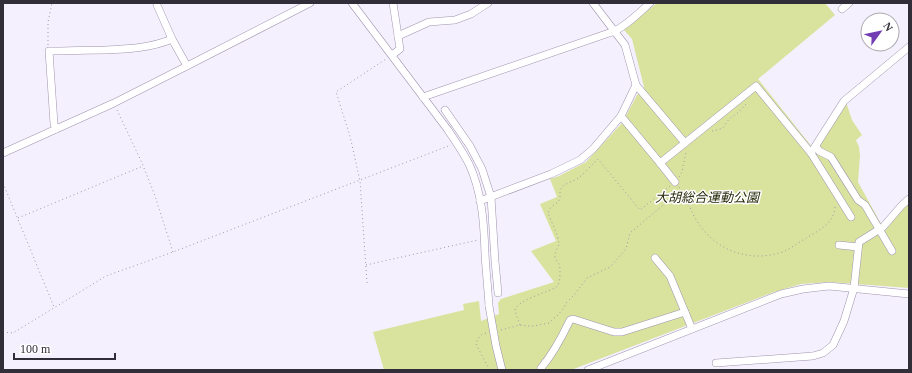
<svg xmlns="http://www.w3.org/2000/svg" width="912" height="373" font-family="'Times New Roman','Noto Sans JP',serif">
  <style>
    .green { fill: #d9e39d }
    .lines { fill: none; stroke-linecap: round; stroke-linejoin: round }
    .minor-casing { stroke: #9f93af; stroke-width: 8 }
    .path { stroke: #9e9aa6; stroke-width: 1; stroke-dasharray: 1 3; stroke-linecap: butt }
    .minor { stroke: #fff; stroke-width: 7 }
    .minor-bridge-casing { stroke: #9f93af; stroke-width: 8; stroke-linecap: butt }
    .minor-bridge { stroke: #fff; stroke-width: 7 }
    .labels { text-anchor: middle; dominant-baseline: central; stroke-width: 3; stroke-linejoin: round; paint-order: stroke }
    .park-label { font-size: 13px; font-style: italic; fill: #292c0d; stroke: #fff }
  </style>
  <rect width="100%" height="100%" fill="#f5f0fd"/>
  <path class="green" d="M657 3H825L835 15 758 79 816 152 846 102 852 120 862 135 856 140 859 147 860 156 858 182 885 231 904 206 909 202V288L830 282 801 284 774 292 571 370H384L373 332 464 310 463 304 479 301 481 321 499 314 498 303 501 299 554 282 531 251 556 241 540 204 557 197 550 179 559 176 586 162 622 123 637 95 644 87 632 39 624 30Z"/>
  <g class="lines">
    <defs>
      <g id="minor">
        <path d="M352 3 448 130C455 141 463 152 469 164 482 192 484 223 485 254 486 271 488 289 489 306"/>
        <path d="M593 3 625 45 636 85 685 143"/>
        <path d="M157 5 172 39 187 66"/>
        <path d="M842 9 849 3"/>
        <path d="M398 36 429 22 455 20 471 14 488 3"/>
        <path d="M392 55 400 49 393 3"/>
        <path d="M423 97 609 33C622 30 640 12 650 3"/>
        <path d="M445 110 470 146 482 169 491 197 495 261 498 293"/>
        <path d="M621 116 660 163 675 182"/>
        <path d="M56 129 54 124 49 51C68 51 87 50 105 50 128 49 151 48 172 39"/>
        <path d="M816 146 819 151 831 157 858 200 865 205 892 251"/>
        <path d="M3 153 114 103 187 66 310 3"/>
        <path d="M811 153 844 101 909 47"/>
        <path d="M660 163 756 86 811 153 851 217"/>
        <path d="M480 201 551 174 580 160 593 149 621 116 636 85"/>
        <path d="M839 245 858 247"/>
        <path d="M655 258 670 276 692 329"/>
        <path d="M716 363 813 356 823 353 833 345 844 321 854 288 859 242 883 227 902 205 909 199"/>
        <path d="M541 368C553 354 562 337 570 320L573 319 614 332H622L685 312"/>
        <path d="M588 370 781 294 803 289 829 286 909 294"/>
      </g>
    </defs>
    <use href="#minor" class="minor-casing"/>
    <g class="path">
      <path d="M48 45V22L52 3"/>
      <path d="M117 110 142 163 155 196 173 252"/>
      <path d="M712 131 717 130 723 128 729 119 739 112 746 104"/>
      <path d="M679 177 682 172 686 152"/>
      <path d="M3 183 54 307"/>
      <path d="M679 187 684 193 685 197C690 206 693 216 699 224 714 247 742 260 770 255 775 254 780 253 785 251 793 247 801 241 808 237 821 229 834 223 835 207"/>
      <path d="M18 218 143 166"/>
      <path d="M366 265 478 240"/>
      <path d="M367 283 360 181 350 136 336 92 386 59"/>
      <path d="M520 325 516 314 515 309C522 298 547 293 558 286 560 281 561 270 559 264 557 261 555 259 555 256 555 252 558 248 559 244 559 237 551 221 548 213L551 207 558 202 560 199V190L564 185 575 180 581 176 598 159 640 210 670 186"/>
      <path d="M501 330 520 325 527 326H534L549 323 553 319 557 316 564 308 566 303 575 294 587 278 610 267 626 249 630 233 675 195 685 197"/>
      <path d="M3 332 13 333 106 276 173 252 451 145"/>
      <path d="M486 333C479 335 478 338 476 344L489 369 488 370"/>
    </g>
    <use href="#minor" class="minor"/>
    <defs>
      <path id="minor-bridge" d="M489 306 496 346 502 370"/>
    </defs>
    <use href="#minor-bridge" class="minor-bridge-casing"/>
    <use href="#minor-bridge" class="minor-bridge"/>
  </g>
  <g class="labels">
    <g class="park-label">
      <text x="707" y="197">大胡総合運動公園</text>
    </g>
  </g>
  <rect width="912" height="373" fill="none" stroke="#322e39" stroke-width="8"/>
  <g transform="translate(880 32) rotate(57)"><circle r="19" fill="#ffffff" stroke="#adabb0"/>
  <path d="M0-3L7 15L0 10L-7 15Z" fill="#723cb3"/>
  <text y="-6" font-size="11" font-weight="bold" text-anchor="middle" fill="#322e39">N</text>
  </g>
  <path d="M14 353v6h101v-6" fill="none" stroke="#322e39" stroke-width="2"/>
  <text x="20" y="353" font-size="12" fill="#322e39" stroke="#ffffff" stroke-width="3" paint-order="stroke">100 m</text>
</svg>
